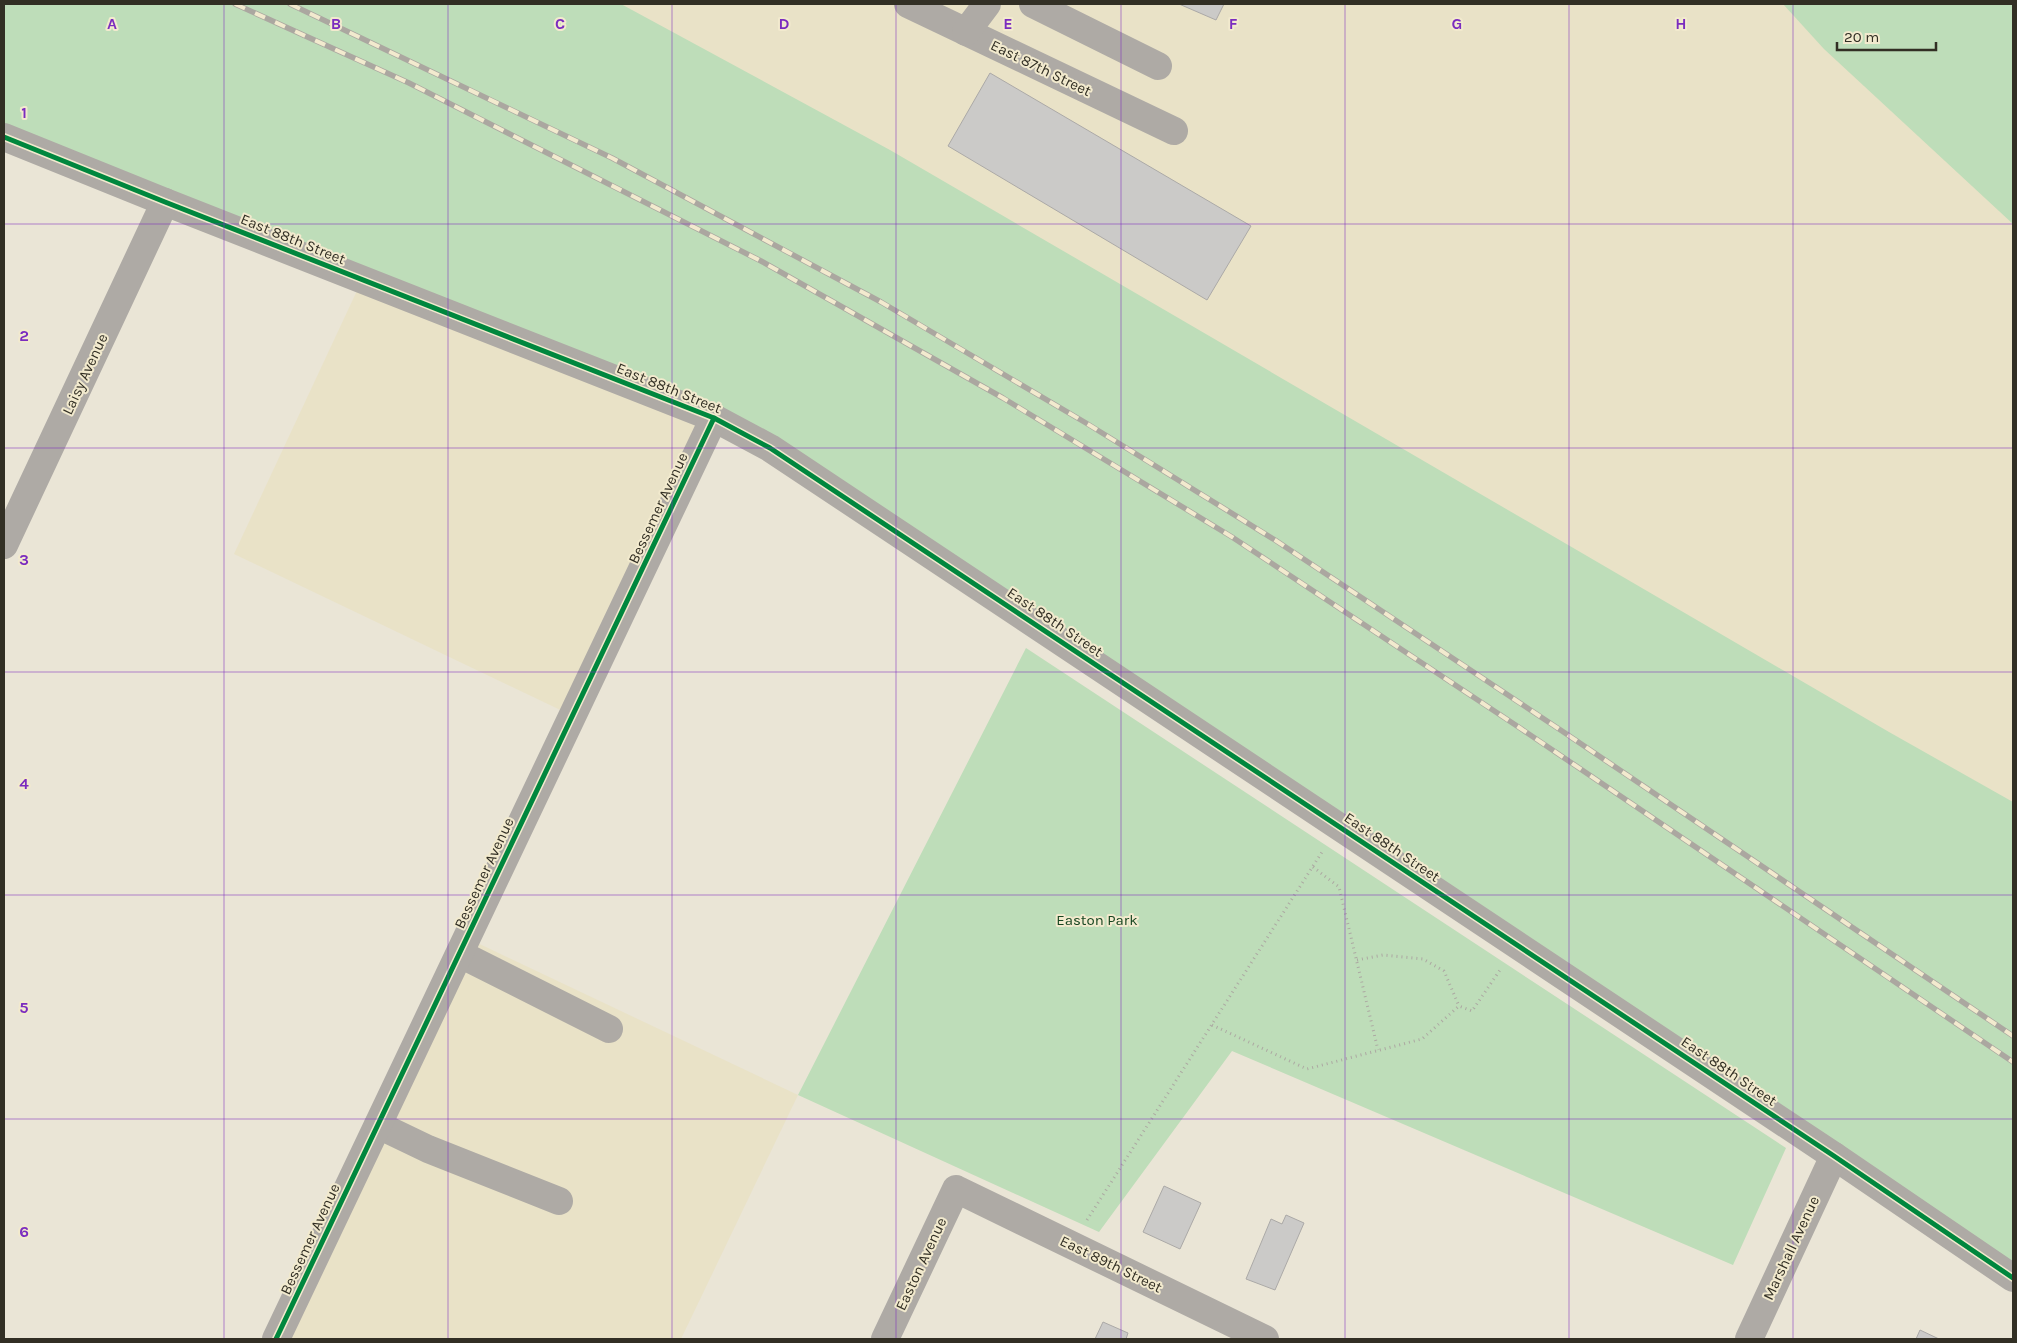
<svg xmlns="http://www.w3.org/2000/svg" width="2017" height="1343" font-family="Karla,sans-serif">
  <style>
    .built { fill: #e9e2c7 }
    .green { fill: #beddb9 }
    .building { fill: #cbcac8; stroke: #aba9a7 }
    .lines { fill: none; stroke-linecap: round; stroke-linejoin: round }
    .path { stroke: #aca8a2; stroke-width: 3; stroke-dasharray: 1 4; stroke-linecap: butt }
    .minor { stroke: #aeaaa5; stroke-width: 28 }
    .rail-casing { stroke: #aba7a0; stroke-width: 5.5 }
    .rail { stroke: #f2eace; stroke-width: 4; stroke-dasharray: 11; stroke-linecap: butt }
    .cycleway-casing { stroke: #f2eace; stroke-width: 8 }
    .cycleway { stroke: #00873e; stroke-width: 5 }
    .grid { fill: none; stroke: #7b2cbf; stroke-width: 1; stroke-opacity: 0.55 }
    .labels { text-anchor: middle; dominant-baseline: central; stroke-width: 4; stroke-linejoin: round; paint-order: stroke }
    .street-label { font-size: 15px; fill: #322f24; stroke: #f2eace }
    .park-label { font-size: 15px; fill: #164620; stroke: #f2eace }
    .grid-label { font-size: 16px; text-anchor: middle; font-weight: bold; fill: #7b2cbf; stroke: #f2eace; stroke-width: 4; stroke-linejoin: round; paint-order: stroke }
  </style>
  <rect width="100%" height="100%" fill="#eae5d6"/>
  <g class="built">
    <path d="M528 4H2013V881Z"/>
    <path d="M362 280 714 418 573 716 234 554Z"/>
    <path d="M467 938 798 1095 681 1339H276Z"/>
  </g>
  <g class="green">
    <path d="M4 4H621L890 150 1889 732 2013 802V1278L770 448 4 137Z"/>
    <path d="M1783 4H2013V224L1824 49Z"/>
    <path d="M1026 648 1786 1148 1733 1265 1232 1051 1099 1232 798 1095Z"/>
  </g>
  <g class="building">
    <path d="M1179 4H1224L1216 20Z"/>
    <path d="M990 73 1251 226 1207 300 948 146Z"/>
    <path d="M1164 1186 1201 1203 1180 1249 1143 1232Z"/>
    <path d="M1286 1215 1304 1223 1275 1290 1246 1279 1271 1219 1282 1224Z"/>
    <path d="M1103 1322 1128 1333 1126 1339H1095Z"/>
    <path d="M1920 1330 1939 1339H1916Z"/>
  </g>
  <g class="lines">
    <g class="path">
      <path d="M1313 867 1339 887 1378 1050"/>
      <path d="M1357 960 1383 955 1423 959 1444 971 1459 1006"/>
      <path d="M1212 1025 1307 1069 1422 1039 1459 1006 1472 1011 1500 970"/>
      <path d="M1087 1220 1322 852"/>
    </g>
    <g class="minor">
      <path d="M908 4 1174 131"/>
      <path d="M1033 4 1158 66"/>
      <path d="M966 32 987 4"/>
      <path d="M4 137 165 202 714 418 770 448 1834 1156 2013 1278"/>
      <path d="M4 545 165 202"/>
      <path d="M460 954 609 1029"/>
      <path d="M378 1125 428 1149 559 1201"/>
      <path d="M276 1339 714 418"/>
      <path d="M885 1339 956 1189 1265 1339"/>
      <path d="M1749 1339 1834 1156"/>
    </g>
    <defs>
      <g id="rail">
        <path d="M235 4 409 83 761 261 1003 398 1232 537 1520 728 2013 1062"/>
        <path d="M290 4 612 158 881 302 1086 423 1275 540 1565 733 2013 1036"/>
      </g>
    </defs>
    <use href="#rail" class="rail-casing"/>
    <use href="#rail" class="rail"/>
    <defs>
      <g id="cycleway">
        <path d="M4 137 165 202 714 418 770 448 1834 1156 2013 1278"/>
        <path d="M276 1339 714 418"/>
      </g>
    </defs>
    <use href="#cycleway" class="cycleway-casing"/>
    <use href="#cycleway" class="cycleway"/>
  </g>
  <path class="grid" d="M224 4V1339M448 4V1339M672 4V1339M896 4V1339M1121 4V1339M1345 4V1339M1569 4V1339M1793 4V1339M4 224H2013M4 448H2013M4 672H2013M4 895H2013M4 1119H2013"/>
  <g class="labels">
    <g class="street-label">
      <text transform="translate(1041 68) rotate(26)">East 87th Street</text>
      <text transform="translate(293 239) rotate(22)">East 88th Street</text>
      <text transform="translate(85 374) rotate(-65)">Laisy Avenue</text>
      <text transform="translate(669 388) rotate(22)">East 88th Street</text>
      <text transform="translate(658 508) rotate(-65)">Bessemer Avenue</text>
      <text transform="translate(1055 622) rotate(34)">East 88th Street</text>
      <text transform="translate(1392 847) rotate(34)">East 88th Street</text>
      <text transform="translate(484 873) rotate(-65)">Bessemer Avenue</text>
      <text transform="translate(1729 1071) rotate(34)">East 88th Street</text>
      <text transform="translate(310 1239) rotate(-65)">Bessemer Avenue</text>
      <text transform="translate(1791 1248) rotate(-65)">Marshall Avenue</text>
      <text transform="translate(921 1264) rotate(-65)">Easton Avenue</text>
      <text transform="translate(1111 1264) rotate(26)">East 89th Street</text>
    </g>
    <g class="park-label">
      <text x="1097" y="920">Easton Park</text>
    </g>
  </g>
  <g class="grid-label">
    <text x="112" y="29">A</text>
    <text x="336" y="29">B</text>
    <text x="560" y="29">C</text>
    <text x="784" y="29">D</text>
    <text x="1008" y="29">E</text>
    <text x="1233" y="29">F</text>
    <text x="1457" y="29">G</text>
    <text x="1681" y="29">H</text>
    <text x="24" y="118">1</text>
    <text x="24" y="341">2</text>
    <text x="24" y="565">3</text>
    <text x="24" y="789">4</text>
    <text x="24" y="1013">5</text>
    <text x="24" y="1237">6</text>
  </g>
  <rect width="2017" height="1343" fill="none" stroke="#322f24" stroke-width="10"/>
  <path d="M1837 42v8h99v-8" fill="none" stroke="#322f24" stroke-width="2.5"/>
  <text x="1844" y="42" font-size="15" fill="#322f24" stroke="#f2eace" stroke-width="4" paint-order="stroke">20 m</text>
</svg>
